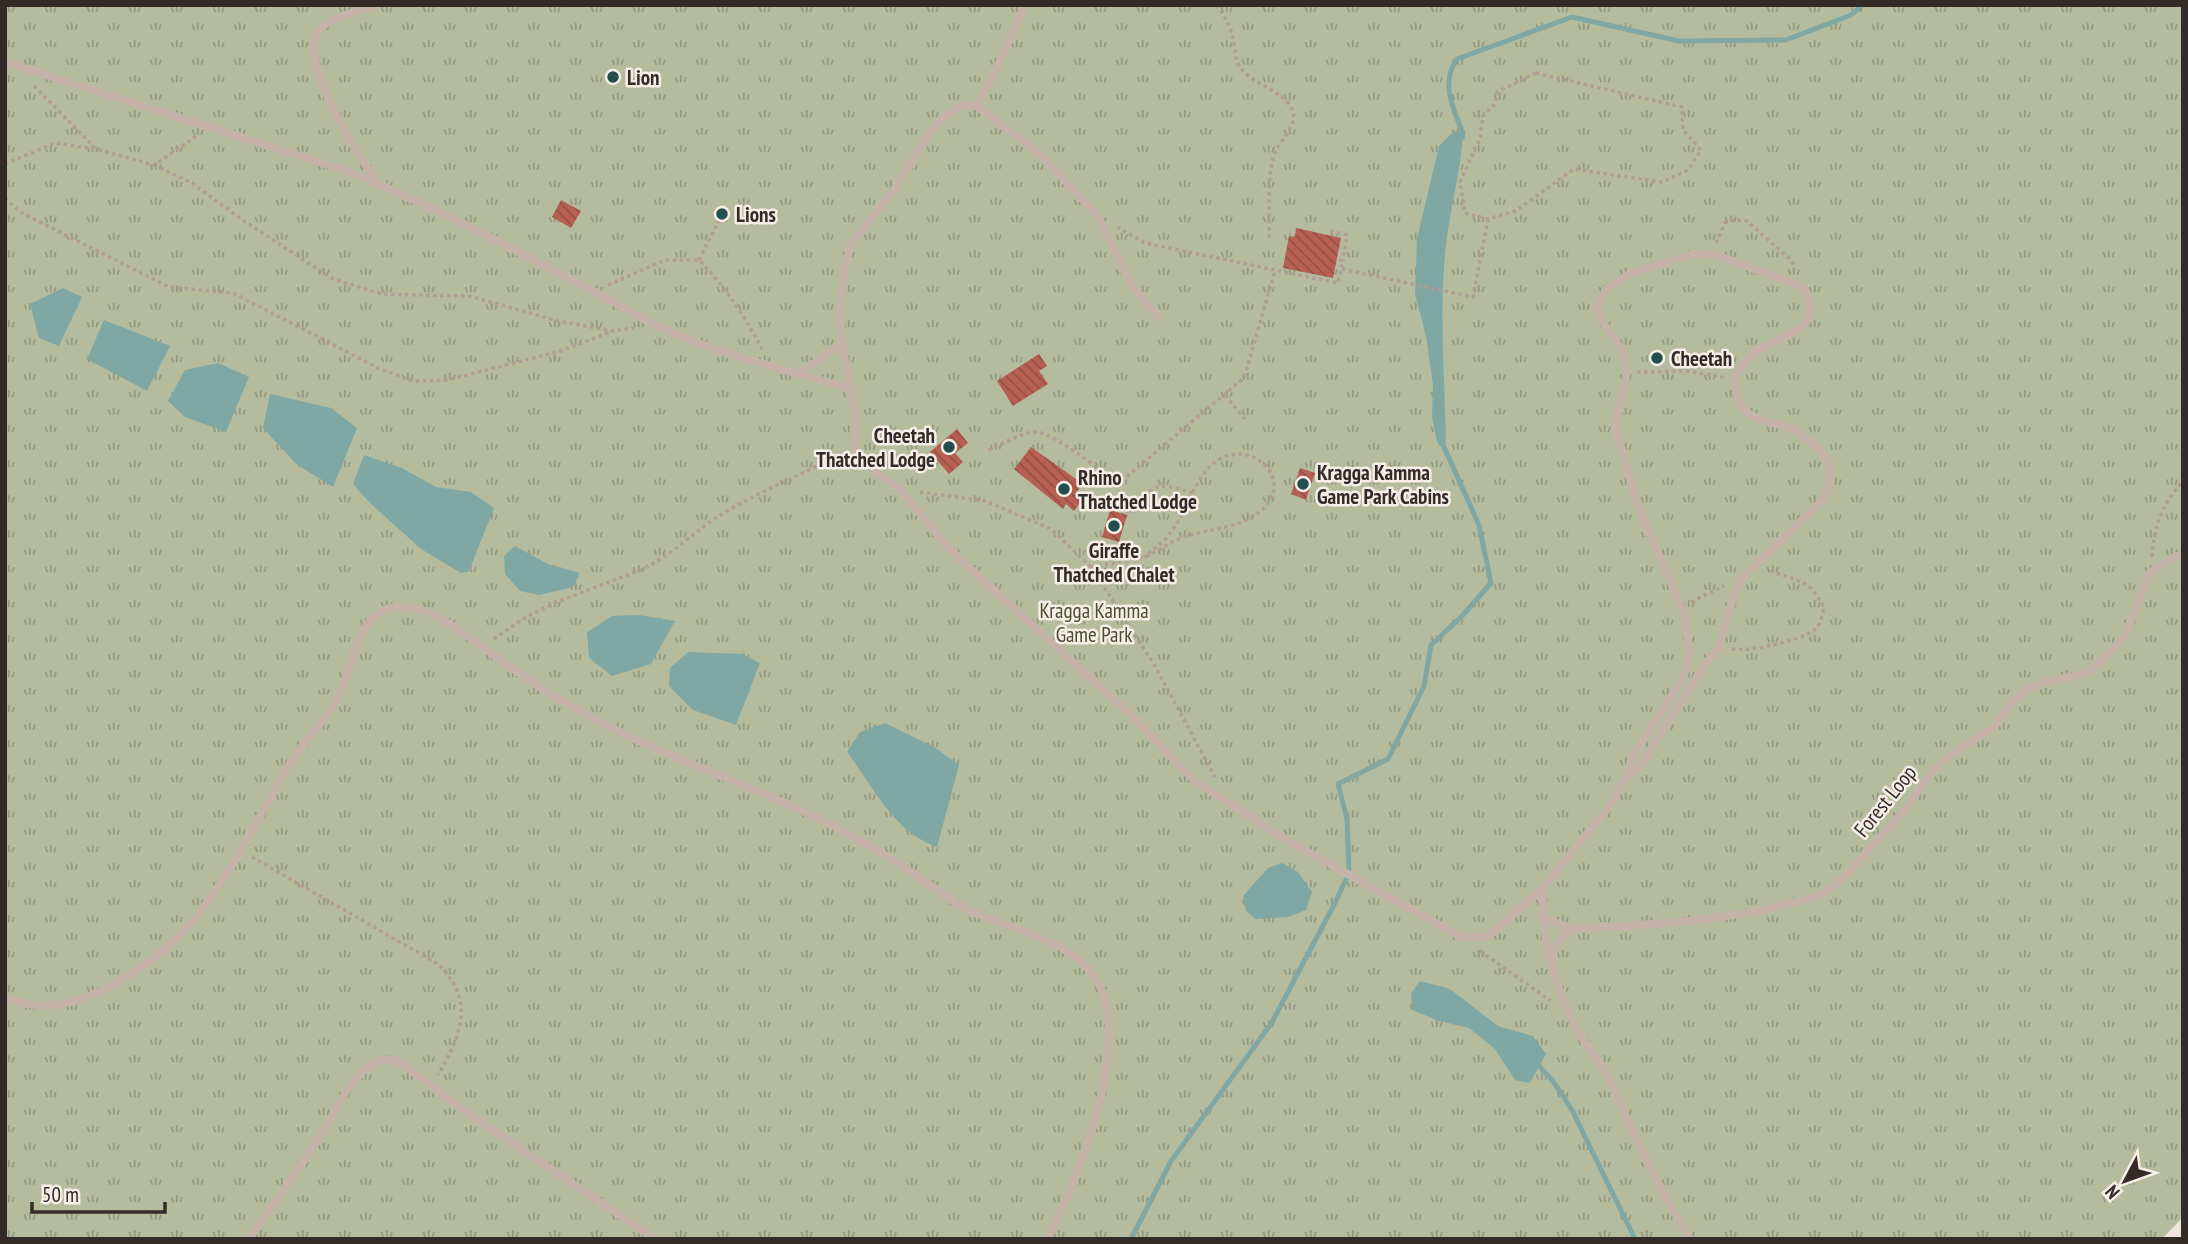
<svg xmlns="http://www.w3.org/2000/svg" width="2188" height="1244" font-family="'PT Sans Narrow',sans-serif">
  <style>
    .park { fill: url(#park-tufts) }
    .water { fill: #7fa8a5 }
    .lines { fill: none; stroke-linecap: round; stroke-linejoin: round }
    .stream { stroke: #7fa8a5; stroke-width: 5 }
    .building { fill: url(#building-back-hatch) }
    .path { stroke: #b19d94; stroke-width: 3.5; stroke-dasharray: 3.5 3.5; stroke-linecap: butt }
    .lane { stroke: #c5b3aa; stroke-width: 8 }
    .poi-dot { fill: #23504e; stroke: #f7eee8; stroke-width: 2.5 }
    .labels { text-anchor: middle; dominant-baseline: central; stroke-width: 5; stroke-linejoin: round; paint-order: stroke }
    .poi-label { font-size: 21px; font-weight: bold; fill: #332b28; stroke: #f7eee8; text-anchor: start }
    .park-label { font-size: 21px; fill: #474f2f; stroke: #f7eee8 }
    .street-label { font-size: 21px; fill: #332b28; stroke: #f7eee8 }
  </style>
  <defs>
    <pattern id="park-tufts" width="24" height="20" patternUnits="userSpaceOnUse" patternTransform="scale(1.75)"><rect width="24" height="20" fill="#b5bc9e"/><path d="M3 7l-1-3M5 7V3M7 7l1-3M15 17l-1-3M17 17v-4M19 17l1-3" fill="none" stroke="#949981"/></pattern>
    <pattern id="building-back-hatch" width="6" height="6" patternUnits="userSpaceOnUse" patternTransform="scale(1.75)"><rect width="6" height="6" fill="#b75f52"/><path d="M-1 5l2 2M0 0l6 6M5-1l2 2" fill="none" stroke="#954f44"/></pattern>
  </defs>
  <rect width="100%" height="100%" fill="#efe4dc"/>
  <path class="park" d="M5 5H2183V1217L2162 1239H5Z"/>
  <g class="water">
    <path d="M1454 131 1463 133C1461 171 1450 208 1446 245 1439 307 1444 371 1446 434L1445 452 1437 442 1432 417 1433 385 1426 336 1415 294 1417 239 1439 146Z"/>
    <path d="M63 288 82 297 59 346 39 338 30 304Z"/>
    <path d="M104 320 170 346 147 391 87 359Z"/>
    <path d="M218 363 249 377 226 432 185 417 168 401 185 370Z"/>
    <path d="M270 394 331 408 357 428 333 487 296 464 263 428Z"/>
    <path d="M364 455 402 468 436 487 471 492 494 508 469 571 461 573 421 549 370 503 353 484Z"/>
    <path d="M515 546 548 564 580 573 573 587 539 595 520 591 505 574 504 556Z"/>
    <path d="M639 615 675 621 651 664 612 676 589 658 587 632 612 616Z"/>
    <path d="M688 652 742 654 760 663 736 725 693 710 669 686 670 668Z"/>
    <path d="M885 723 934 747 959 765 937 847C894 832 873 787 847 752L860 732Z"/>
    <path d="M1282 863 1298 872 1312 892 1306 910 1288 917 1255 919 1246 911 1243 896 1268 868Z"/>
    <path d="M1420 981 1450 989 1498 1026 1533 1036 1546 1054 1530 1083 1515 1080 1495 1049 1469 1028 1439 1021 1412 1010 1411 993Z"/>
  </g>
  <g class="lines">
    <g class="stream">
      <path d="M1462 138 1463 133C1453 109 1440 83 1457 59L1572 17 1679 41 1786 40 1851 15 1862 5"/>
      <path d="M1539 1066 1553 1081 1572 1110 1635 1239"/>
      <path d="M1131 1239 1171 1161 1271 1024 1336 901 1349 873 1347 819 1338 784 1388 759 1424 686 1431 645 1463 615 1491 583 1479 525 1444 447"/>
    </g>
  </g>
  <g class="building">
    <path d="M561 200 581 211 571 228 552 217Z"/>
    <path d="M1296 228 1341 238 1333 278 1283 268 1289 236 1295 237Z"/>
    <path d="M1039 354 1047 366 1039 371 1048 384 1013 406 997 381Z"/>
    <path d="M957 429 968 443 955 453 963 462 949 474 930 452Z"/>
    <path d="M1031 447 1083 484 1075 494 1082 500 1074 511 1066 504 1063 509 1014 469Z"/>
    <path d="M1300 468 1315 473 1306 500 1291 494Z"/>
    <path d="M1110 510 1127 515 1119 542 1102 537Z"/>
  </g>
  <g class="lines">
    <g class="path">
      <path d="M1216 5C1228 19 1232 31 1235 49 1236 54 1235 60 1238 64 1250 85 1281 88 1292 109 1299 124 1280 140 1275 153 1266 176 1270 214 1269 239"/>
      <path d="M1536 73 1682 107 1683 130 1701 150 1688 170 1662 182 1574 169 1516 211 1488 219 1465 213 1460 182 1480 139 1483 116 1495 104 1497 92Z"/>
      <path d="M34 86 96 149 154 165 198 135"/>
      <path d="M5 164 55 143 94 149"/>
      <path d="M154 165 192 183 241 219 333 279 382 294 469 296 558 321 613 331 634 328"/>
      <path d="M5 198 20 212 169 287 233 293 378 368 413 381 447 380 561 351 613 331"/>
      <path d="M1117 227 1145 243 1338 283 1343 261 1337 260"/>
      <path d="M1330 231 1347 235 1343 261"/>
      <path d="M1716 243 1725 223 1733 220 1747 221 1792 261 1794 270"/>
      <path d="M699 260 722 214"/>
      <path d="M1342 269 1473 297 1488 220"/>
      <path d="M608 285 665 260H699C726 288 746 318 764 353"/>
      <path d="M1637 372 1686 371 1723 377"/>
      <path d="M1225 395 1246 421"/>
      <path d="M988 450C1002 444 1019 434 1034 432 1051 430 1103 472 1118 484L1244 378 1275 271"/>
      <path d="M1118 484 1122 504 1130 514C1156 483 1152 481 1193 493"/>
      <path d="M920 492 986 501 1051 529 1091 567 1155 666 1215 777"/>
      <path d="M2152 557C2155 524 2161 506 2183 481"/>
      <path d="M1091 567C1108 564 1127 562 1143 557 1157 553 1168 543 1181 538 1209 528 1244 529 1265 507 1292 478 1254 442 1222 458 1194 472 1188 513 1168 536 1162 544 1152 550 1144 557"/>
      <path d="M1691 602 1724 586"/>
      <path d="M494 639C506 631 517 622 530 615 566 596 606 585 644 568 672 555 694 532 719 516 759 491 803 475 844 452"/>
      <path d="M1732 649C1750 652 1797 641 1813 631 1821 626 1822 615 1824 607 1804 572 1797 585 1769 569"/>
      <path d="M252 857 438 964C476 1001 461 1035 438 1075"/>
      <path d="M1480 951 1551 1001"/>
    </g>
    <g class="lane">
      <path d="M377 5C359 13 331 15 318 31 297 58 359 159 378 182"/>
      <path d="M1025 5 996 70 977 106 963 105 946 115 932 130 893 191 851 244 844 271 840 313 842 344 857 424 854 446 862 458 877 473 900 489 951 551 1130 714 1195 781 1290 842 1461 937 1481 938 1491 934 1543 888 1608 808 1625 779 1632 758 1683 678 1690 656 1685 615 1638 506 1615 426 1627 372 1622 350 1601 320 1597 309 1599 299 1609 287 1629 274 1692 254H1709L1724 258 1803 287C1830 332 1777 334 1754 353 1745 360 1740 369 1734 379 1736 389 1737 402 1745 410 1756 422 1776 422 1790 428 1797 430 1802 436 1808 440 1833 459 1836 473 1823 500L1745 575 1736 590 1729 611 1719 648 1706 663 1641 765 1625 779"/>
      <path d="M5 62 347 171C431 204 512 249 592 290 614 302 635 315 658 326 715 354 789 370 851 389"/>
      <path d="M977 106 1039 153 1097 215 1132 286 1158 317"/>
      <path d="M799 373 842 344"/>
      <path d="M1543 888C1540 941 1557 996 1584 1041 1591 1051 1599 1061 1605 1072 1632 1128 1657 1186 1690 1239"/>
      <path d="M1541 917 1573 929 1682 922 1756 912 1817 897 1839 882 1889 828 1904 811 1933 770 1949 756 1994 727 2013 701 2027 690 2047 681 2075 676 2089 671 2100 662 2124 637 2150 573 2176 556H2183"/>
      <path d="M1550 959 1560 940 1573 929"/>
      <path d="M5 999C21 1003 38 1007 55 1005 106 999 170 952 200 912 236 866 261 811 291 762 304 740 324 723 336 701 352 675 355 619 387 609 403 604 422 609 436 616 460 629 482 647 505 663 538 687 575 710 612 728 684 765 762 789 834 826 864 842 893 859 920 878 936 889 952 902 969 910 1009 931 1066 936 1094 976 1136 1036 1078 1181 1047 1239"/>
      <path d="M249 1239 312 1149 349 1087 363 1071 378 1060H394L408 1068 462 1109 655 1239"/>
    </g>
  </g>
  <g class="poi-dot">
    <circle cx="613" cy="77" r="7"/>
    <circle cx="722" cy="214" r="7"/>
    <circle cx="1657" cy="358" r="7"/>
    <circle cx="949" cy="447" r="7"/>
    <circle cx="1303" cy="484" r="7"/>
    <circle cx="1064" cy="489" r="7"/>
    <circle cx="1114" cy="526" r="7"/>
  </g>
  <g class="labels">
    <g class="poi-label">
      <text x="627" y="77">Lion</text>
      <text x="736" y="214">Lions</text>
      <text x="1671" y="358">Cheetah</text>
      <text x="935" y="435" text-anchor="end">Cheetah<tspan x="935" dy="24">Thatched Lodge</tspan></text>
      <text x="1317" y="472">Kragga Kamma<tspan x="1317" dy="24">Game Park Cabins</tspan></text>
      <text x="1078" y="477">Rhino<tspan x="1078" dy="24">Thatched Lodge</tspan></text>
      <text x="1114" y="550" text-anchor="middle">Giraffe<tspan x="1114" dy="24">Thatched Chalet</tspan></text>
    </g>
    <g class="park-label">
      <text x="1094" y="610">Kragga Kamma<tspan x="1094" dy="24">Game Park</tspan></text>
    </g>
    <g class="street-label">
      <text transform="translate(1885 801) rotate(-51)">Forest Loop</text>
    </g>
  </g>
  <rect width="2188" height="1244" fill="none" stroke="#332b28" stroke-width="14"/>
  <g transform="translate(2125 1181) rotate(229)" stroke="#f7eee8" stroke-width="5" paint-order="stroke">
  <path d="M0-5L12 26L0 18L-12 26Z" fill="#332b28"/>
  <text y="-10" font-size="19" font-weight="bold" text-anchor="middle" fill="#332b28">N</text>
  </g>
  <path d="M32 1202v10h133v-10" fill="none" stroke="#332b28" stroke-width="3.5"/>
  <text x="42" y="1202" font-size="21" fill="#332b28" stroke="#f7eee8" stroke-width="5" paint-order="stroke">50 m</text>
</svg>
